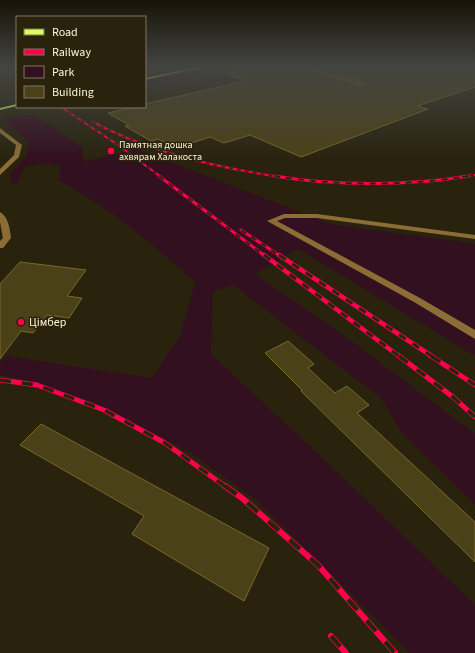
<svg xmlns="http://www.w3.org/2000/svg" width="475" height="653" font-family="'Source Sans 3',sans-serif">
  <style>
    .green { fill: #33101f }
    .building { fill: #4b4118; stroke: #796928 }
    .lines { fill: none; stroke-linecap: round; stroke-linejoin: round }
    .minor { fill: #8b6d35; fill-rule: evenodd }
    .major { fill: #d9ff5c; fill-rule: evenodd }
    .rail-far4-casing { stroke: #ff014c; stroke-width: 2 }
    .rail-far3-casing { stroke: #ff014c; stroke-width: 3 }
    .rail-far2-casing { stroke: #ff014c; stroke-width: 4.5 }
    .rail-far1-casing { stroke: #ff014c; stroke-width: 5 }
    .rail-casing { stroke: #ff014c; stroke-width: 6 }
    .rail-far4 { stroke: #29230e; stroke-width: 1.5; stroke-dasharray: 4; stroke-linecap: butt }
    .rail-far3 { stroke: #29230e; stroke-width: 2; stroke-dasharray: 6; stroke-linecap: butt }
    .rail-far2 { stroke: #29230e; stroke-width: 3; stroke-dasharray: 8; stroke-linecap: butt }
    .rail-far1 { stroke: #29230e; stroke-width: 3.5; stroke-dasharray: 11; stroke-linecap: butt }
    .rail { stroke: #29230e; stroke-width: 4.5; stroke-dasharray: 14; stroke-linecap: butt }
    .poi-dot { fill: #ff014c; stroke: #29230e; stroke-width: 1.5 }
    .labels { text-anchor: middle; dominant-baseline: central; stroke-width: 3; stroke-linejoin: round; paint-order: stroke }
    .far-poi-label { font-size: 10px; fill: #fff3d5; stroke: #29230e; text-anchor: start }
    .poi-label { font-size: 12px; fill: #fff3d5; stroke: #29230e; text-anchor: start }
  </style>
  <rect width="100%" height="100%" fill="#29230e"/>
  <g class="green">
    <path d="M145 67H191L189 68 204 75 145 86Z"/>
    <path d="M29 115 36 116 82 147 84 162 137 149 331 224 475 244V356L298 249 255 274 353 342 475 434V505L401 432 382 399 233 285 213 292 211 354 333 468 475 605V653H410L256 500 191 453 95 403 30 381 0 375V362L7 356 152 378 180 336 195 282C152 244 109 207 58 180L61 166 45 163 25 167 17 184 11 183 10 174 27 156 28 142 3 119Z"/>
  </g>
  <g class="building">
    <path d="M256 67H305L360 86 364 85 365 83 327 70 340 67H456L475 72V87L417 106 428 109 301 157 250 135 224 143 210 137 176 148 158 139 151 141 125 126 129 125 108 113 134 107H145V104L245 81 226 74Z"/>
    <path d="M20 262 86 270 67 296 82 298 69 318 47 315 33 333 21 331 0 359V284Z"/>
    <path d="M288 341 314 364 308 368 335 393 347 386 369 405 357 413 475 522V562L301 391 302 390 265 353Z"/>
    <path d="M41 424 269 548 244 601 132 534 144 516 20 445Z"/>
  </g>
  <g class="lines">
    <g class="minor">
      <path d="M306 67H313L364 84 360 85Z"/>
      <path d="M467 67 475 68V70L468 68Z"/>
      <path d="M0 128 22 145 19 157 0 175V169L14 155 16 145 0 133Z"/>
      <path d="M0 212C8 216 10 229 11 238L3 248H0V241L3 238 0 222Z"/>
      <path d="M284 214H317L475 235V239L317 218H285L277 221 420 298 475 330V339L414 302 267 221Z"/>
    </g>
    <g class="major">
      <path d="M196 67H205L145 80V78Z"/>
      <path d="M17 104V106L0 110V108Z"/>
    </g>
    <defs>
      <g id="rail-far4">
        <path d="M0 68 17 79"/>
        <path d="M61 107 118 145 161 177"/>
        <path d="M93 122C149 152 218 168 281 177"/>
        <path d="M462 177 475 175"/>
      </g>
      <g id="rail-far3">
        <path d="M159 176 265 256"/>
        <path d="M274 176C335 186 408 186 469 176"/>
        <path d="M241 230 280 256"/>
      </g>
      <g id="rail-far2">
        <path d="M264 255 400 357"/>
        <path d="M279 255 433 357"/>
      </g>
      <g id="rail-far1">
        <path d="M399 356 453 397 475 417"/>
        <path d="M431 356 475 385"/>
        <path d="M0 380 37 385 104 410 165 443 226 487"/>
      </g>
      <g id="rail">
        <path d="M225 486 242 498 318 565 395 653"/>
        <path d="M331 636 346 653"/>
      </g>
    </defs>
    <use href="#rail-far4" class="rail-far4-casing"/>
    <use href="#rail-far3" class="rail-far3-casing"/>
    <use href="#rail-far2" class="rail-far2-casing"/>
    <use href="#rail-far1" class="rail-far1-casing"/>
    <use href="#rail" class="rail-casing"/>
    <use href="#rail-far4" class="rail-far4"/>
    <use href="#rail-far3" class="rail-far3"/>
    <use href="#rail-far2" class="rail-far2"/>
    <use href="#rail-far1" class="rail-far1"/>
    <use href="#rail" class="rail"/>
  </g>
  <linearGradient id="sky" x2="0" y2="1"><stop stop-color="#171308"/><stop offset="0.42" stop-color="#434541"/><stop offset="1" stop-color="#434541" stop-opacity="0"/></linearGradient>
  <rect width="475" height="159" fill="url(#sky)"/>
  <g class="poi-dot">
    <circle cx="111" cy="151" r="4"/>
    <circle cx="21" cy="322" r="4"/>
  </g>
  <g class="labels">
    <g class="far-poi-label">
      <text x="119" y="145">Памятная дошка<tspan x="119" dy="12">ахвярам Халакоста</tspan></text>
    </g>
    <g class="poi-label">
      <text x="29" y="322">Цімбер</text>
    </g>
  </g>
  <rect x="16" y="16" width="130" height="92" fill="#29230e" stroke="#7f765e"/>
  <rect x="24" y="29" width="20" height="6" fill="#d9ff5c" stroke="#7f765e"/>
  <text x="52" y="36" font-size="12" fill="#fff3d5">Road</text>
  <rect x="24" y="49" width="20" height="6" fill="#ff014c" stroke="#7f765e"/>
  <text x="52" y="56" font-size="12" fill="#fff3d5">Railway</text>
  <rect x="24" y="66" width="20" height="12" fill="#33101f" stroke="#7f765e"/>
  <text x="52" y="76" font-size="12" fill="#fff3d5">Park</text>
  <rect x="24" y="86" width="20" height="12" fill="#4b4118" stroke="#7f765e"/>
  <text x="52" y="96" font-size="12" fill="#fff3d5">Building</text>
</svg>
